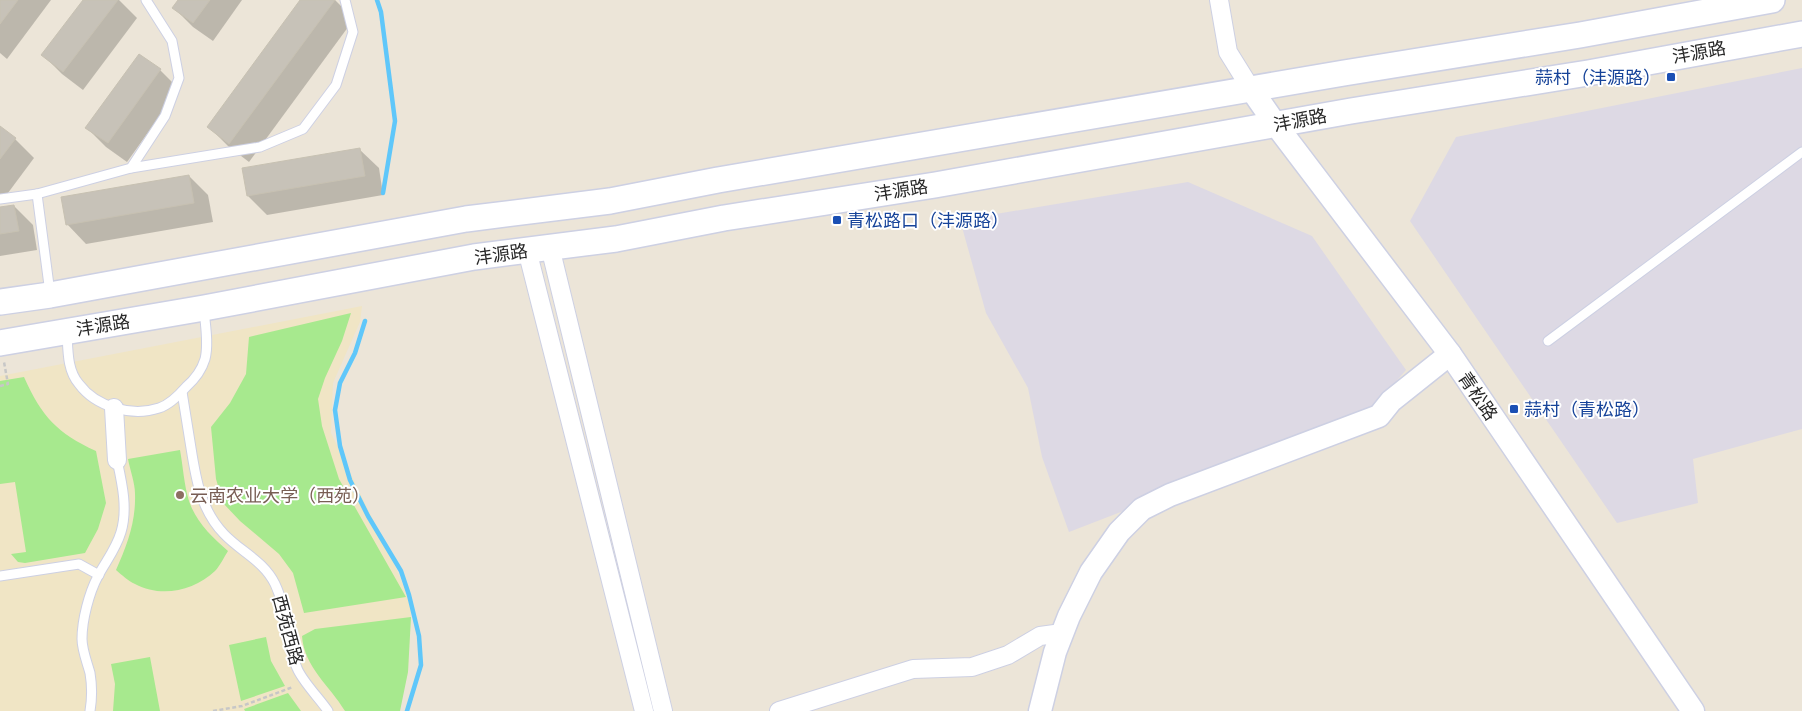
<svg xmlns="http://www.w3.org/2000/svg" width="1802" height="711" font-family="Poppins,'Noto Sans SC',sans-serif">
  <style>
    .industrial { fill: #ddd9e4 }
    .education { fill: #f0e5c5 }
    .green { fill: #a7e98e }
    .shadow { fill: #0003 }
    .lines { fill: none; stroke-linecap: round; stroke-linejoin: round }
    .stream { stroke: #5fc7fa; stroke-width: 4.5 }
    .building { fill: #c7c2b8; stroke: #c7c1b2 }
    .service-casing { stroke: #cdd0e3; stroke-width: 11 }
    .minor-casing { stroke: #cdd0e3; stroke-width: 20 }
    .tertiary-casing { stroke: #cdd0e3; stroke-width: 25 }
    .secondary-casing { stroke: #cdd0e3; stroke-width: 28 }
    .path { stroke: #c7c7c7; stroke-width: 2.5; stroke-dasharray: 4 2.5; stroke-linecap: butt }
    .service { stroke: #fff; stroke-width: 9 }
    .minor { stroke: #fff; stroke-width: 18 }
    .tertiary { stroke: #fff; stroke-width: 22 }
    .secondary { stroke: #fff; stroke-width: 25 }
    .transit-dot { fill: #1a4fb4; stroke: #fff; stroke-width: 2 }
    .education-dot { fill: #8d6e63; stroke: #fff; stroke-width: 2 }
    .labels { text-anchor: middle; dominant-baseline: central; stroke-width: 4; stroke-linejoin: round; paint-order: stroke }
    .street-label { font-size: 18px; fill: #282828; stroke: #fff }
    .transit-label { font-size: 18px; fill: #164399; stroke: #fff; text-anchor: start }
    .education-label { font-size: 18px; fill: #785e54; stroke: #fff; text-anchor: start }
  </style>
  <rect width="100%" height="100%" fill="#ece5d8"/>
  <g class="industrial">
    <path d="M1802 68V429L1693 459 1698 503 1617 523 1410 221 1456 137Z"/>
    <path d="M1188 182 1312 236 1406 370 1364 418 1069 532 1042 457 1028 388 986 313 960 220Z"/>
  </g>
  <path class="education" d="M362 306 360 322 333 383 331 433 391 557 408 596 411 611 408 672 399 711H0V376Z"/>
  <g class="green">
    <path d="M351 313 342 341 325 378 318 399 322 426 339 479 406 597 304 613 293 573 279 554 240 521 223 503 216 479 211 427 230 403 246 374 249 337Z"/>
    <path d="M24 377C42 417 57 433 96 451L106 503 98 529 85 553 25 563 18 562 11 554 26 552 15 482 0 484V381Z"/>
    <path d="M180 450C183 466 184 485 189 501 196 522 212 537 228 551 224 557 220 566 215 571 194 591 161 598 135 584 128 581 122 575 116 570 127 545 136 522 135 494 135 483 130 470 128 459Z"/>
    <path d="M411 617 408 672 400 711H345C330 686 304 667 302 636L315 629Z"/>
    <path d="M266 637 271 661 285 686 241 701 229 645Z"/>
    <path d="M150 657 160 711H113L115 684 111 664Z"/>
    <path d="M288 693 301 711H245L244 709Z"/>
  </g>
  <g class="shadow">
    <path d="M0 0H51L7 59 0 53Z"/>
    <path d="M85 0H119L137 18 83 90 62 74 43 55Z"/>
    <path d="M180 0H242L213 41 193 27 174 8Z"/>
    <path d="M302 0H335L354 19 249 162 228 146 209 127Z"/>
    <path d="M160 70 179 89 127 162 106 147 87 128Z"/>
    <path d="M0 128 15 139 34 158 2 201 0 200Z"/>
    <path d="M359 149 379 168 383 195 267 215 248 196Z"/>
    <path d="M189 176 208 195 213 222 86 244 67 224Z"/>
    <path d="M14 206 33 225 37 250 0 256V208Z"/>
  </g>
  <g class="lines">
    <g class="stream">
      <path d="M377 0 381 12 395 121 383 193"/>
      <path d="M365 321 355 353 340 383 335 410 340 446 350 480 368 516 401 571 409 595 419 636 421 665 407 711"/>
    </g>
  </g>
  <g class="building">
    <path d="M0 0H18L0 24Z"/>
    <path d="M83 0H118L63 72 41 55Z"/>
    <path d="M178 0H210L193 23 172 8Z"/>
    <path d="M300 0H335L229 144 207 127Z"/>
    <path d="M139 54 161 69 108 143 85 128Z"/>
    <path d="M0 126 16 138 0 159Z"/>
    <path d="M360 148 365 176 247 196 242 168Z"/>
    <path d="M189 175 194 203 66 225 61 197Z"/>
    <path d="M14 205 19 231 0 234V207Z"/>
  </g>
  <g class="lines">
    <defs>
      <g id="service">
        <path d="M131 168 260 147 303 129 336 85 353 32 345 0"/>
        <path d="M37 194 50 293"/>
        <path d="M0 199 37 194 131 168 165 116 179 78 172 41 146 0"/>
        <path d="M67 333C68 350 67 370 79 384 96 407 132 417 159 408 169 405 179 395 186 387 194 380 202 369 205 359 209 343 205 324 204 309"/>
        <path d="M1548 341 1802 152"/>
        <path d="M182 392C185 410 188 429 191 448 196 480 201 510 224 534 241 552 264 561 275 584 288 611 285 642 297 668 302 681 320 699 328 711"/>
        <path d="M0 576 79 564 99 575"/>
        <path d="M90 711C92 699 92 685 90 673 87 662 82 650 82 639 82 620 89 593 98 576 106 561 116 549 121 532 128 509 122 483 117 460"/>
      </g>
      <g id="minor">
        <path d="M1219 0 1228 52 1251 89"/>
        <path d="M550 247 663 711"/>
        <path d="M527 250 644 711"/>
        <path d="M114 408 117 460"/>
        <path d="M779 711 913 669 972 667 1008 655 1040 636 1062 633"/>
      </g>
      <g id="tertiary">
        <path d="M1251 89 1276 125 1450 354 1693 711"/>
        <path d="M1040 711 1055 652 1069 616 1091 572 1119 532 1142 509 1170 495 1379 416 1391 401 1450 354"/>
      </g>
      <g id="secondary">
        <path d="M0 302 50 295 466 219 610 201 718 180 1344 73 1580 35 1772 0"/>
        <path d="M0 343 204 308 474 257 616 239 724 218 935 185 1351 111 1588 73 1802 34"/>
      </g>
    </defs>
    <use href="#service" class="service-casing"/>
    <use href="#minor" class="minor-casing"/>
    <use href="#tertiary" class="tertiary-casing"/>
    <use href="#secondary" class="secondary-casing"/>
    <g class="path">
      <path d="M0 386 8 384 4 362"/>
      <path d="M213 711 242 706 293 687"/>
    </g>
    <use href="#service" class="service"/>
    <use href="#minor" class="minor"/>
    <use href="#tertiary" class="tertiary"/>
    <use href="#secondary" class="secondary"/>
  </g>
  <g class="transit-dot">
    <rect x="1666" y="72" width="10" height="10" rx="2.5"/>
    <rect x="832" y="215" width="10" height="10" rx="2.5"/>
    <rect x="1509" y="404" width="10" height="10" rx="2.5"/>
  </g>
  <circle class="education-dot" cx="180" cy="495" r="5"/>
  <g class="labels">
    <g class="street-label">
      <text transform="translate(1699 52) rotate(-10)">沣源路</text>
      <text transform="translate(1300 120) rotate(-11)">沣源路</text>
      <text transform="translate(901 190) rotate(-9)">沣源路</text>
      <text transform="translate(501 254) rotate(-8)">沣源路</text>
      <text transform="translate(103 325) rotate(-9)">沣源路</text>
      <text transform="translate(1478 396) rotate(56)">青松路</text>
      <text transform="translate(288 630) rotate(75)">西苑西路</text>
    </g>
    <g class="transit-label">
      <text x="1661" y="77" text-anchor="end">蒜村（沣源路）</text>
      <text x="847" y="220">青松路口（沣源路）</text>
      <text x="1524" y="409">蒜村（青松路）</text>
    </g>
    <g class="education-label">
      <text x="190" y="495">云南农业大学（西苑）</text>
    </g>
  </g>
</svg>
